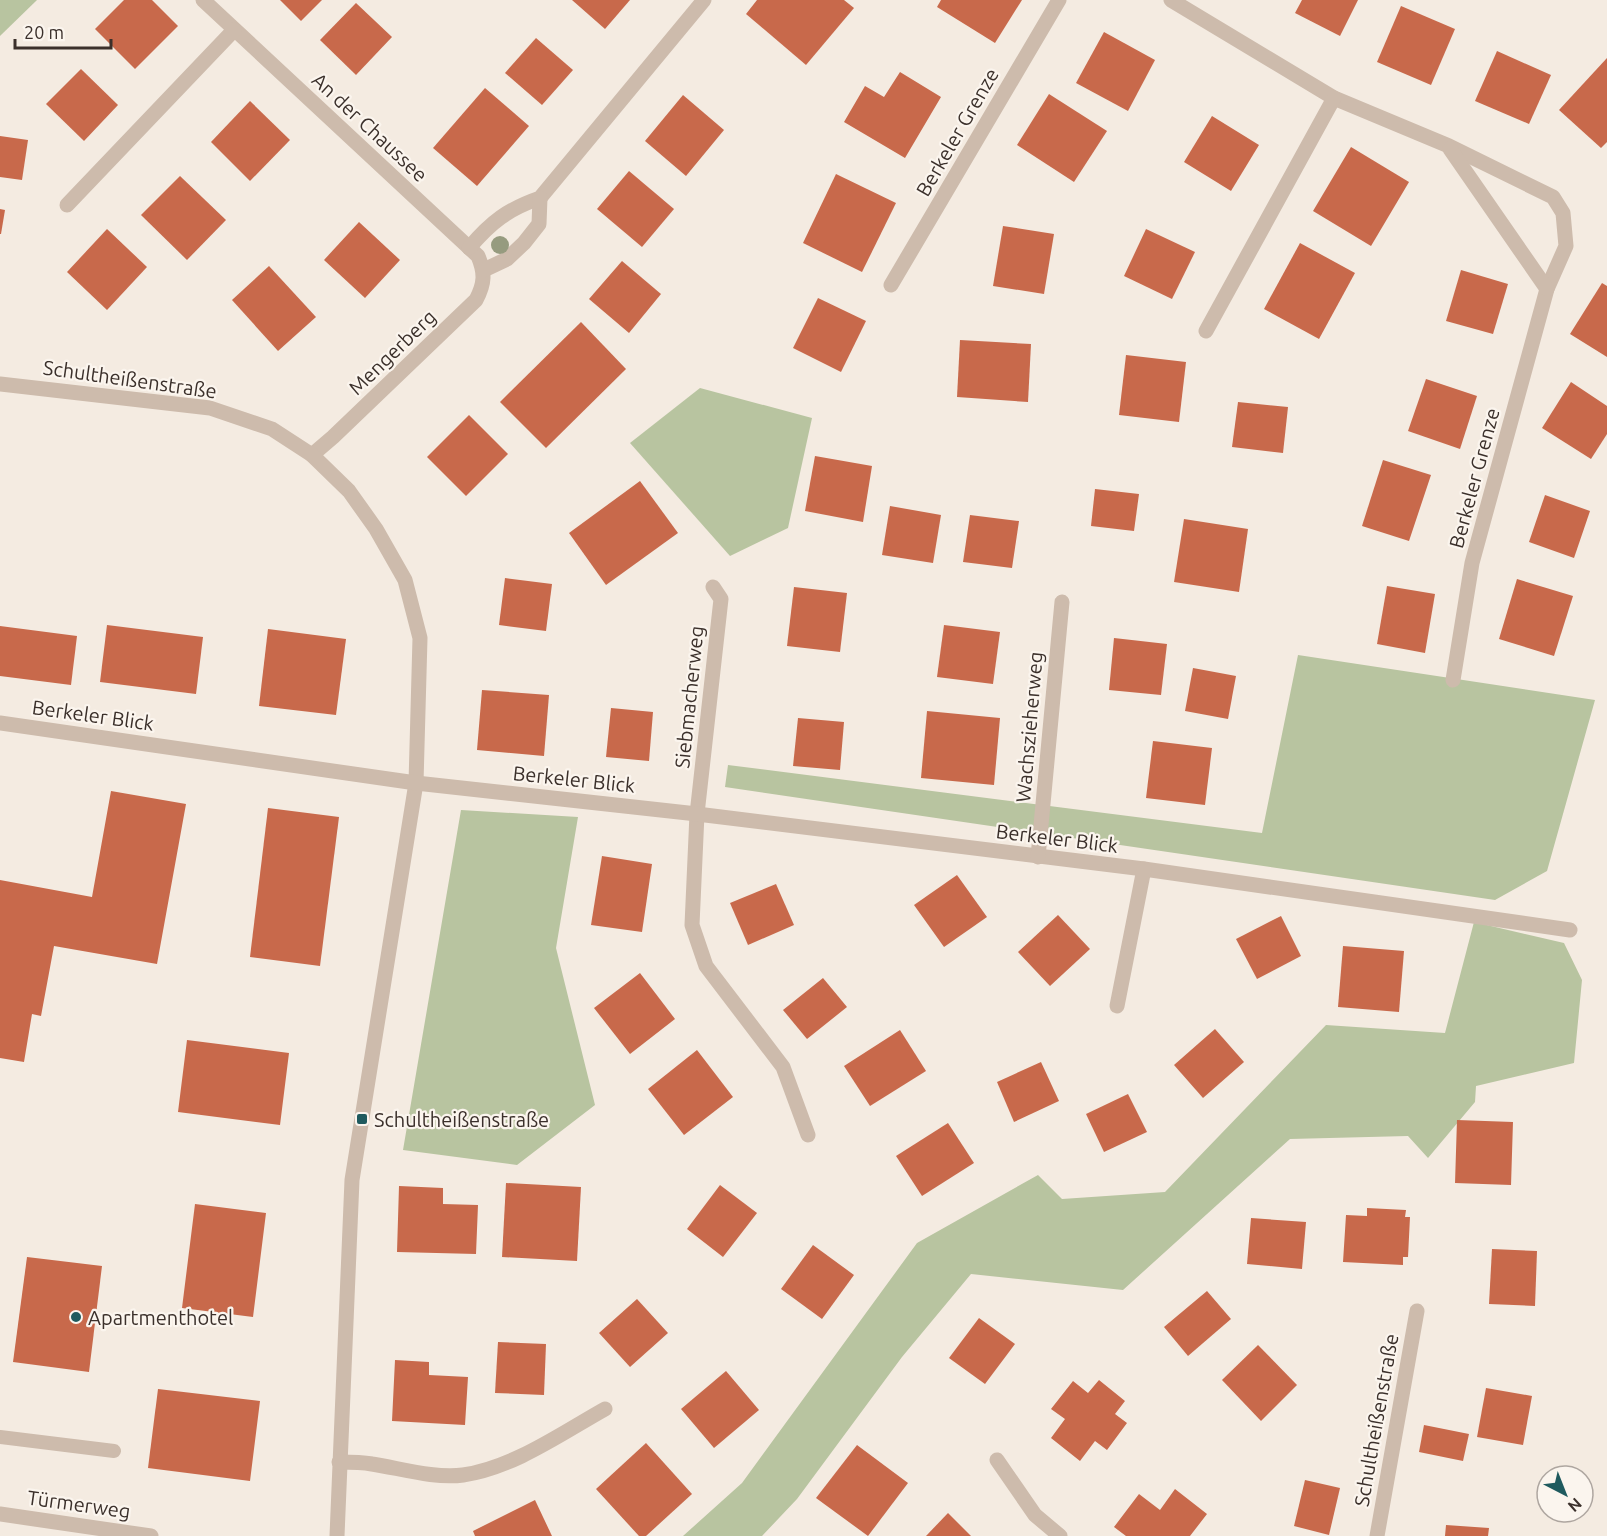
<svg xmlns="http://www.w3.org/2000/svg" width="1607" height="1536" font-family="Ubuntu,sans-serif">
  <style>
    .green { fill: #b8c4a0 }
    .building { fill: #c8694b }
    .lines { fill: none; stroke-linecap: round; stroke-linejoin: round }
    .service { stroke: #cdbbac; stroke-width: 14 }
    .minor { stroke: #cdbbac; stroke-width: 15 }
    .tree { fill: #969b7f }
    .poi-dot { fill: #1f5a5e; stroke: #fbf5ee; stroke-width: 2 }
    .labels { text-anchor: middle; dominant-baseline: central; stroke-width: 4.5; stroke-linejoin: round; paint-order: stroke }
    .street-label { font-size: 20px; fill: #3b302b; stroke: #fbf5ee }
    .poi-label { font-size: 20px; fill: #3b302b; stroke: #fbf5ee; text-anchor: start }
  </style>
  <rect width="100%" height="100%" fill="#f4ebe1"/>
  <g class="green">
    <path d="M0 0H37L0 36Z"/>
    <path d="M700 388 812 418 788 528 730 556 630 443Z"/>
    <path d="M1298 655 1595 700 1547 871 1495 900 725 787 728 765 1262 833Z"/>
    <path d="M461 810 578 817 556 948 595 1105 517 1165 403 1150Z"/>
    <path d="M1474 922 1564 943 1582 980 1574 1063 1476 1086 1475 1102 1428 1158 1408 1136 1290 1139 1123 1290 971 1274 902 1357 797 1499 762 1536H683L742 1483 917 1243 1038 1175 1062 1199 1165 1192 1326 1025 1445 1033Z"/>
  </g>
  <g class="building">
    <path d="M124 0H152L178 26 135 69 95 29Z"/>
    <path d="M280 0H322L301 21Z"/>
    <path d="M572 0H630L605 29Z"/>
    <path d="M757 0H844L854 8 806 65 746 14Z"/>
    <path d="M941 0H1022L995 43 937 7Z"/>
    <path d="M1302 0H1358L1340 36 1295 13Z"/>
    <path d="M356 3 392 37 356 75 320 40Z"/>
    <path d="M1401 6 1455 29 1431 85 1377 62Z"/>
    <path d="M1104 32 1155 60 1128 111 1076 83Z"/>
    <path d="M536 38 573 70 542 105 505 73Z"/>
    <path d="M1497 51 1551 75 1529 124 1475 101Z"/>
    <path d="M1607 58V142L1601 148 1559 110Z"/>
    <path d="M81 69 118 105 84 141 46 104Z"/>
    <path d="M900 72 941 97 905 158 844 122 865 86 884 97Z"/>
    <path d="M485 88 529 126 477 186 433 148Z"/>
    <path d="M1049 94 1107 131 1074 182 1017 145Z"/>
    <path d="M683 95 724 130 686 176 645 141Z"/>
    <path d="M250 101 290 140 250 181 211 142Z"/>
    <path d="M1212 116 1259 145 1231 191 1184 162Z"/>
    <path d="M0 136 28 140 22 180 0 177Z"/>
    <path d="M1351 147 1409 182 1371 246 1313 211Z"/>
    <path d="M629 171 674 209 642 247 597 209Z"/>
    <path d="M836 174 896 203 862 272 803 243Z"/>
    <path d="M180 176 226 220 187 260 141 215Z"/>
    <path d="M0 209 5 210 1 234H0Z"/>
    <path d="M359 222 400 260 365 298 324 260Z"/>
    <path d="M1003 226 1054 234 1044 294 993 286Z"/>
    <path d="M107 229 147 267 107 310 67 272Z"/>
    <path d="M1146 229 1195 252 1172 299 1124 276Z"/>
    <path d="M1300 243 1355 273 1319 339 1264 309Z"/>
    <path d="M622 261 661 294 629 333 589 299Z"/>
    <path d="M269 266 316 317 278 351 232 300Z"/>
    <path d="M1461 270 1508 284 1493 334 1446 321Z"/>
    <path d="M1602 283 1607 286V357L1570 334Z"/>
    <path d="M818 298 866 321 841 372 793 348Z"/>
    <path d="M581 322 626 369 546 448 500 402Z"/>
    <path d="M960 340 1031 344 1028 402 957 397Z"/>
    <path d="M1126 355 1186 362 1179 422 1119 415Z"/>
    <path d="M1426 379 1477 396 1460 449 1408 431Z"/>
    <path d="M1571 382 1607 406V434L1591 459 1542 428Z"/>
    <path d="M1238 402 1288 407 1283 453 1232 447Z"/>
    <path d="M469 415 508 454 466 496 427 457Z"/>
    <path d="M815 456 872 466 863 522 805 511Z"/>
    <path d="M1383 460 1431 475 1409 541 1362 526Z"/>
    <path d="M640 481 678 533 606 585 569 533Z"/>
    <path d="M1095 489 1139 494 1134 531 1091 526Z"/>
    <path d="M1545 495 1590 511 1574 558 1529 542Z"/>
    <path d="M890 506 941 515 933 563 882 555Z"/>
    <path d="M970 515 1019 521 1012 568 963 562Z"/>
    <path d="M1184 519 1248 529 1239 592 1174 582Z"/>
    <path d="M505 578 552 584 546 631 499 625Z"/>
    <path d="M1517 579 1573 596 1554 656 1499 639Z"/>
    <path d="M1387 586 1435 594 1425 653 1377 644Z"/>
    <path d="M794 587 847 593 840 652 787 646Z"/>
    <path d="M107 625 203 637 196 694 100 682Z"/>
    <path d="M944 625 1000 632 993 684 937 677Z"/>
    <path d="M0 626 77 636 71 685 0 676Z"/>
    <path d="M268 629 346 639 336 715 259 706Z"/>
    <path d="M1114 638 1167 644 1161 695 1109 690Z"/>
    <path d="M1193 668 1236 676 1228 719 1185 711Z"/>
    <path d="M482 690 549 695 544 756 477 750Z"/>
    <path d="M611 708 653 712 649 761 606 757Z"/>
    <path d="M927 711 1000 718 994 785 921 778Z"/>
    <path d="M798 718 844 722 840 770 793 766Z"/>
    <path d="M1153 741 1212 748 1205 805 1146 798Z"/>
    <path d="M111 791 186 804 157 964 54 946 41 1016 32 1014 24 1062 0 1058V880L92 897Z"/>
    <path d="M268 808 339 817 320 966 250 957Z"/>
    <path d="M602 856 652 864 642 932 591 925Z"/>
    <path d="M957 875 987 917 944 947 914 905Z"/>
    <path d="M776 884 794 925 748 945 730 903Z"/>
    <path d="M1058 915 1090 949 1050 986 1018 952Z"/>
    <path d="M1281 916 1301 956 1257 979 1236 939Z"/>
    <path d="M1343 946 1404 951 1399 1012 1338 1007Z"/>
    <path d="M640 973 675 1019 630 1054 594 1008Z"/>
    <path d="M823 978 847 1007 807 1039 783 1010Z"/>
    <path d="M1215 1029 1244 1062 1203 1098 1174 1065Z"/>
    <path d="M900 1030 926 1071 870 1106 844 1066Z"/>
    <path d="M187 1040 289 1053 280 1125 178 1112Z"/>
    <path d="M697 1050 733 1097 684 1135 648 1089Z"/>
    <path d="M1041 1062 1059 1101 1014 1122 997 1082Z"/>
    <path d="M1128 1094 1147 1132 1104 1152 1086 1114Z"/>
    <path d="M1457 1120 1513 1122 1511 1185 1455 1183Z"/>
    <path d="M948 1123 974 1163 922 1196 896 1156Z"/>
    <path d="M506 1183 581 1187 577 1261 502 1257Z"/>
    <path d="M720 1185 757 1213 723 1257 687 1229Z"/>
    <path d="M399 1186 443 1188V1204L478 1205 476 1254 397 1252Z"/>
    <path d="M195 1204 266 1213 253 1317 182 1308Z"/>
    <path d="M1367 1208 1406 1210 1405 1217H1410L1408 1257H1403V1265L1343 1262 1346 1215 1367 1216Z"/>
    <path d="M1251 1218 1306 1222 1302 1269 1247 1264Z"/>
    <path d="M813 1245 854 1275 822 1319 781 1289Z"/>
    <path d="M1492 1249 1537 1251 1535 1306 1489 1304Z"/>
    <path d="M27 1257 102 1266 89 1372 13 1362Z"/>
    <path d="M1207 1291 1231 1319 1188 1356 1164 1327Z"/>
    <path d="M637 1299 668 1333 630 1367 599 1333Z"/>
    <path d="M979 1318 1015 1344 985 1384 949 1358Z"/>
    <path d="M498 1342 546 1344 544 1395 495 1393Z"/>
    <path d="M1258 1345 1297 1385 1261 1421 1222 1380Z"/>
    <path d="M395 1360 429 1362V1375L468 1377 465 1425 392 1421Z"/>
    <path d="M726 1371 759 1410 714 1448 681 1409Z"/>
    <path d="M1099 1380 1125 1401 1115 1414 1127 1423 1107 1450 1095 1441 1080 1461 1051 1438 1065 1419 1051 1409 1073 1381 1088 1393Z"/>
    <path d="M1486 1388 1532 1396 1523 1445 1477 1437Z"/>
    <path d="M158 1389 260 1401 250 1481 148 1468Z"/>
    <path d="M1424 1425 1469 1434 1463 1461 1419 1452Z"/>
    <path d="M646 1443 692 1494 646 1536H639L596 1489Z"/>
    <path d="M857 1445 908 1483 868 1536 816 1498Z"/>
    <path d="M1305 1480 1340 1488 1329 1535 1294 1526Z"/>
    <path d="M1175 1489 1207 1514 1190 1536H1126L1114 1527 1139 1494 1160 1510Z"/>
    <path d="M535 1500 552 1536H475L473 1531Z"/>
    <path d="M948 1513 971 1536H926Z"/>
    <path d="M1446 1525 1489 1528 1488 1536H1445Z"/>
  </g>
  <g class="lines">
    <path class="service" d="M0 1437 114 1451"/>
    <g class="minor">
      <path d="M203 0 478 256C485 273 485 283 476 300L333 437 312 455"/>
      <path d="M1171 0 1334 98 1449 146 1553 197 1563 213 1566 246 1547 289 1472 563 1453 680"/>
      <path d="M1450 149 1547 289"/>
      <path d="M67 205 234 30"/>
      <path d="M469 248C491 222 508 209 540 198L704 0"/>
      <path d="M484 270 507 259 524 243 539 224 540 198"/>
      <path d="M891 285 1059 0"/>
      <path d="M1206 331 1334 98"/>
      <path d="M0 384 210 408 272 429 312 455 349 491 376 529 405 580 420 638 416 783 352 1180 337 1536"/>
      <path d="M713 587 721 599 697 814 692 925 706 966 783 1067 808 1135"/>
      <path d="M0 723 416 783 697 814 1144 869 1570 930"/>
      <path d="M1038 857 1062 602"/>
      <path d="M1117 1006 1144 869"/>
      <path d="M997 1460 1035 1515 1060 1536"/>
      <path d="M339 1462C350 1462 361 1462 372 1464 399 1468 435 1479 463 1475 513 1468 562 1433 605 1409"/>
      <path d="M0 1514 151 1536"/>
      <path d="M1377 1536 1417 1311"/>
    </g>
  </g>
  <circle class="tree" cx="500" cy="245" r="9"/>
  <g class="poi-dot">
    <rect x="356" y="1113" width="12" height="12" rx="3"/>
    <circle cx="76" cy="1317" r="6"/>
  </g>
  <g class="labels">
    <g class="street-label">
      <text transform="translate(370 127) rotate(43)">An der Chaussee</text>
      <text transform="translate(957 132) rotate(-60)">Berkeler Grenze</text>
      <text transform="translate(392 352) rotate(-44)">Mengerberg</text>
      <text transform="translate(130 379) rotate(8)">Schultheißenstraße</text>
      <text transform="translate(1474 478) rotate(-75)">Berkeler Grenze</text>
      <text transform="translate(689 697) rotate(-84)">Siebmacherweg</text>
      <text transform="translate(93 715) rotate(8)">Berkeler Blick</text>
      <text transform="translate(1029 727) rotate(-85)">Wachszieherweg</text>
      <text transform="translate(574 779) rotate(6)">Berkeler Blick</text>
      <text transform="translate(1057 838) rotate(7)">Berkeler Blick</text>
      <text transform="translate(1376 1420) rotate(-80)">Schultheißenstraße</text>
      <text transform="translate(79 1504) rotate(8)">Türmerweg</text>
    </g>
    <g class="poi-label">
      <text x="374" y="1119">Schultheißenstraße</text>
      <text x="88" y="1317">Apartmenthotel</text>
    </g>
  </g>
  <g transform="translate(1565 1494) rotate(138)"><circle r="28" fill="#fbf5ee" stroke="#aea6a0" stroke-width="1.5"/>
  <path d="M0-4.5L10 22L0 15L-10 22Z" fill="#1f5a5e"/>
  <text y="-9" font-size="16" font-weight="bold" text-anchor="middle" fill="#3b302b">N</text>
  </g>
  <path d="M15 39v9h96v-9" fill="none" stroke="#3b302b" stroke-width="3"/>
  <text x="24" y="39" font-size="18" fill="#3b302b" stroke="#fbf5ee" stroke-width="4.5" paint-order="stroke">20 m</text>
</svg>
